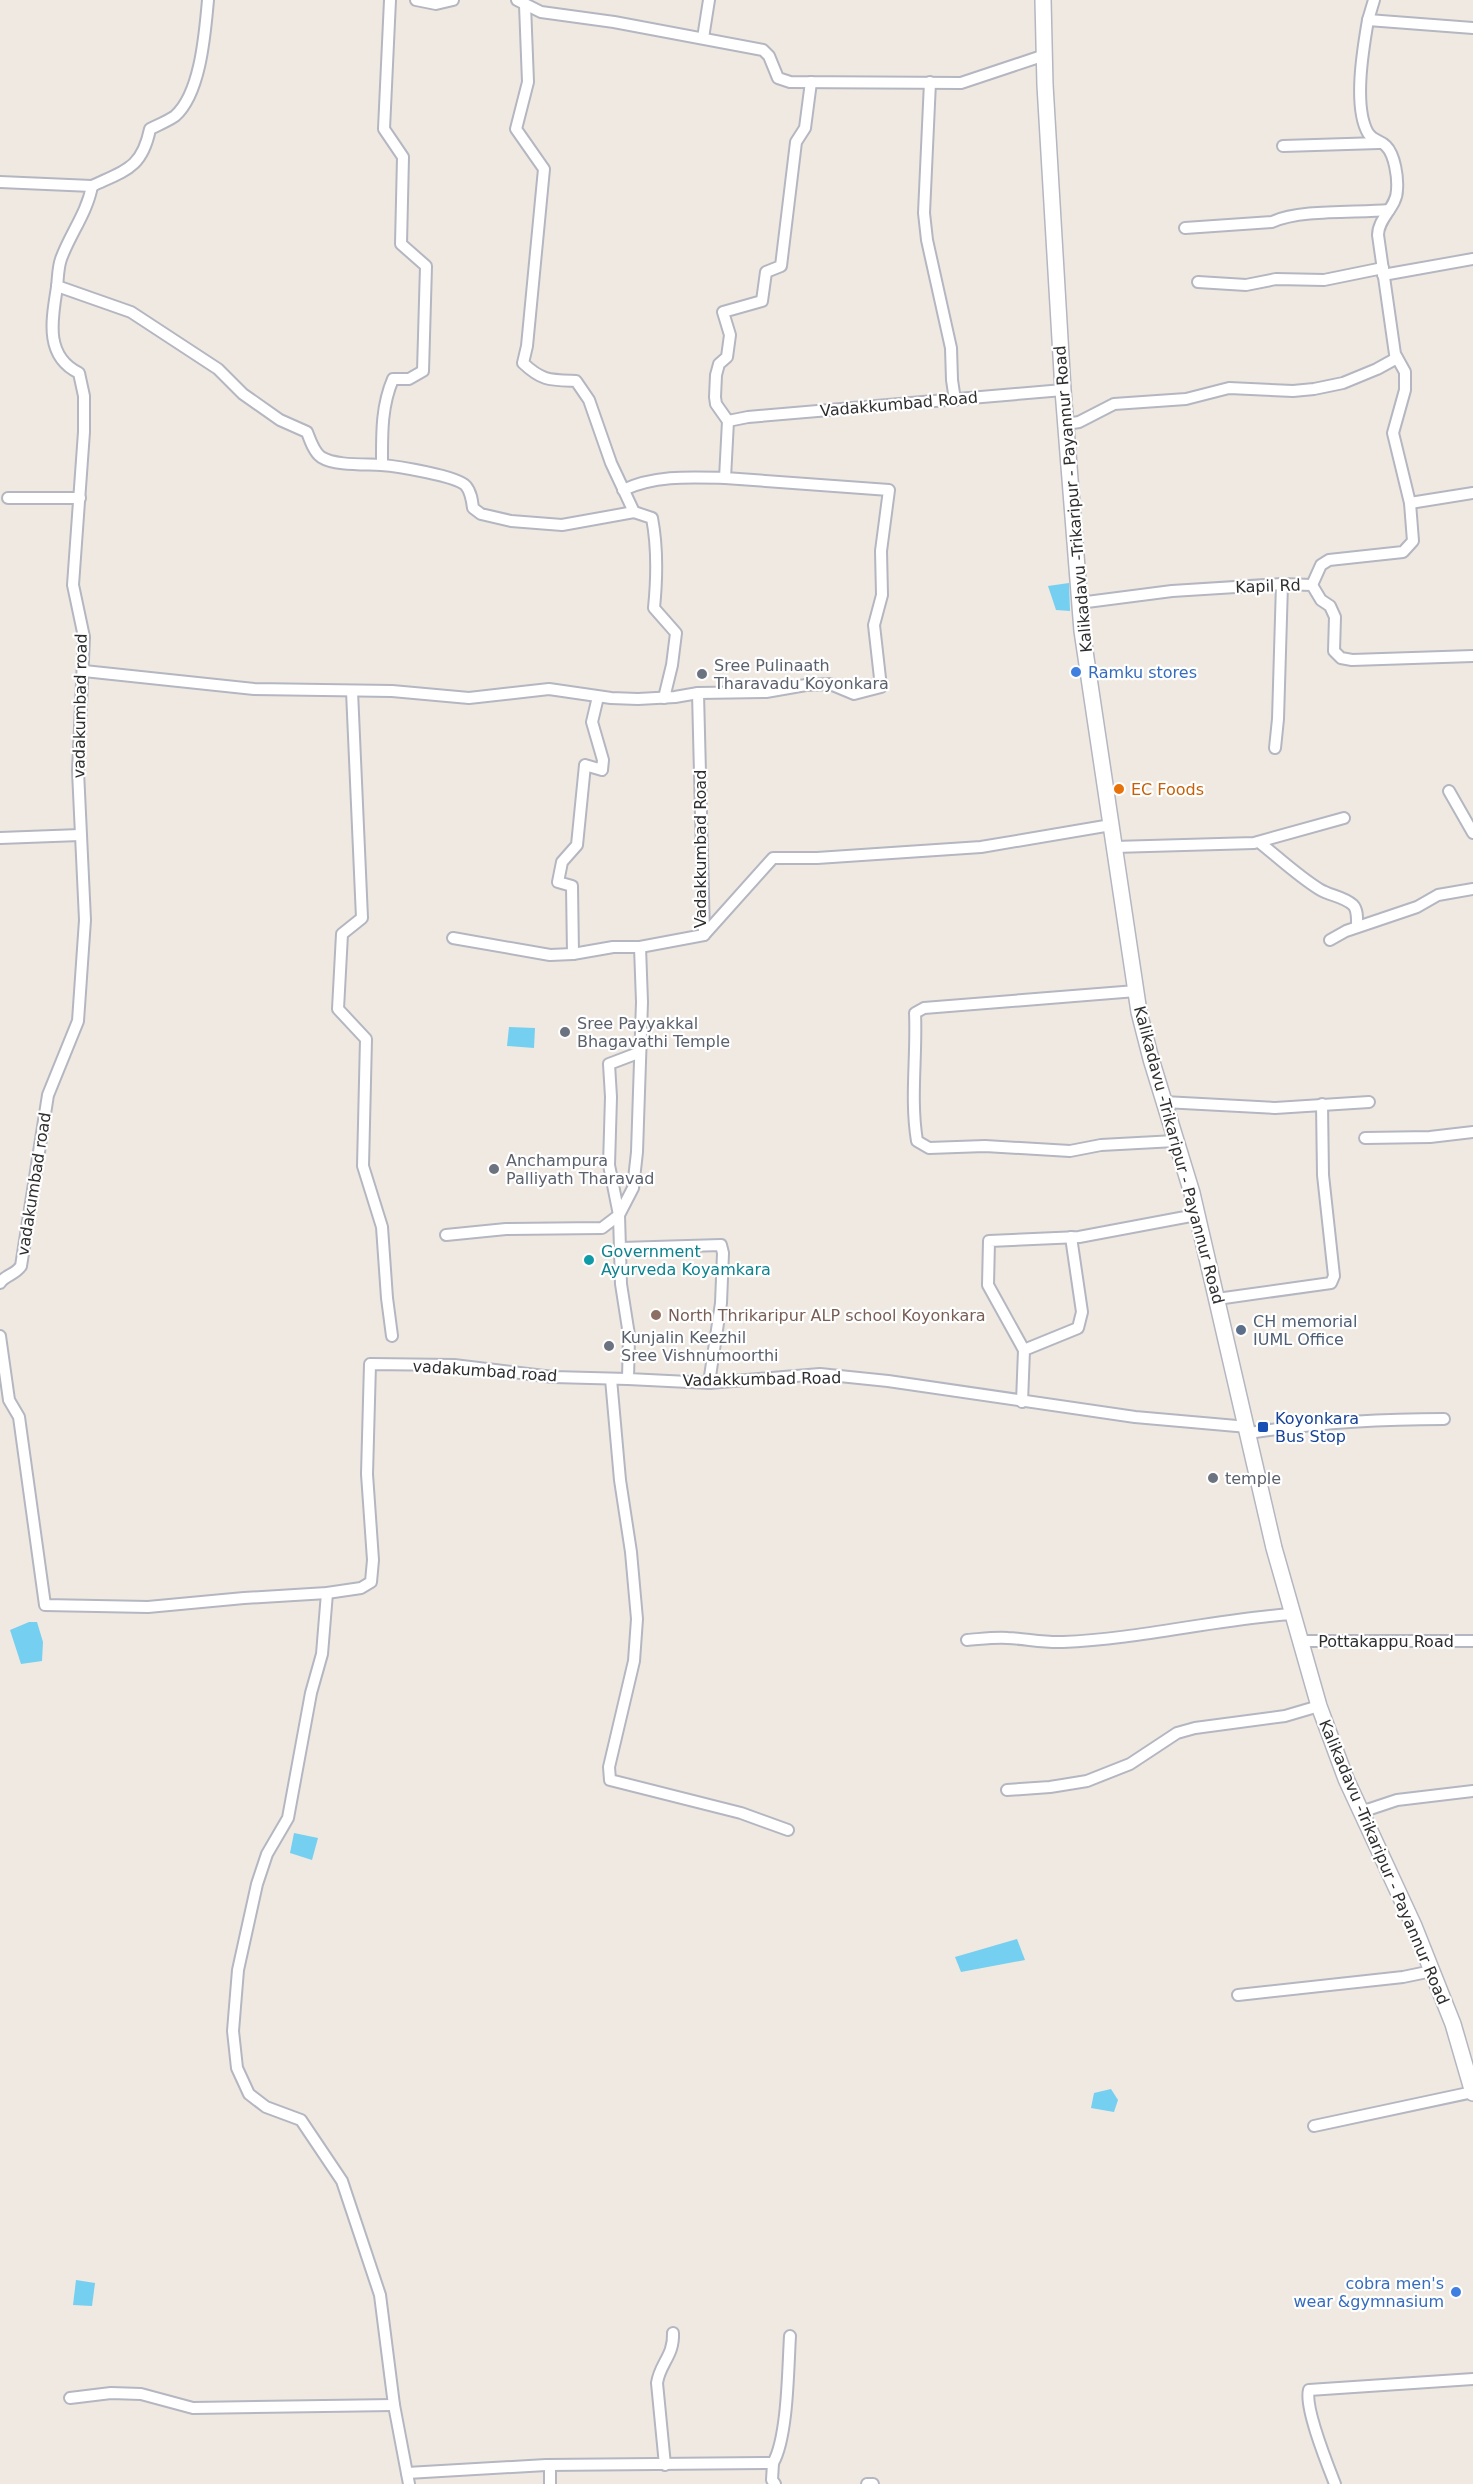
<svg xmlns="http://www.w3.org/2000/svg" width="1473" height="2484" font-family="'DejaVu Sans',sans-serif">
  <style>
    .water { fill: #75cff0 }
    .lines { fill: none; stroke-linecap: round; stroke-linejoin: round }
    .street-casing { stroke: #b4b7c1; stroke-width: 14 }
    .secondary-casing { stroke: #b4b7c1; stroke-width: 18 }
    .street { stroke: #fff; stroke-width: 10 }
    .secondary { stroke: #fff; stroke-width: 15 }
    .shop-dot { fill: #3f7fe0; stroke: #fff; stroke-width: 2 }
    .worship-dot { fill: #6b7280; stroke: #fff; stroke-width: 2 }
    .food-dot { fill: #e8710a; stroke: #fff; stroke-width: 2 }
    .culture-dot { fill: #0f9aa8; stroke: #fff; stroke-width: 2 }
    .education-dot { fill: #8d6e63; stroke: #fff; stroke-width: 2 }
    .service-dot { fill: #5c6f8a; stroke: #fff; stroke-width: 2 }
    .transit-dot { fill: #1a4fb4; stroke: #fff; stroke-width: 2 }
    .labels { text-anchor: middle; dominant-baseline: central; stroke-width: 4.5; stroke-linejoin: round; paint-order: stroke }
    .street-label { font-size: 16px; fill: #2e2e2e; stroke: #fff }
    .worship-label { font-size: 16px; fill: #5b616d; stroke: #fff; text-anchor: start }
    .shop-label { font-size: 16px; fill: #366cbe; stroke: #fff; text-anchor: start }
    .food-label { font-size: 16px; fill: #c56008; stroke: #fff; text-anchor: start }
    .culture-label { font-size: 16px; fill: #0d838f; stroke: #fff; text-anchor: start }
    .education-label { font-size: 16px; fill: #785e54; stroke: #fff; text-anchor: start }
    .service-label { font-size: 16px; fill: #4e5e75; stroke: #fff; text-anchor: start }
    .transit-label { font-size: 16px; fill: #164399; stroke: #fff; text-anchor: start }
  </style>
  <rect width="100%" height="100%" fill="#efe9e1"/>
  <g class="water">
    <path d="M1069 583 1070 611 1056 610 1048 586Z"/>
    <path d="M509 1027 535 1028 534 1048 507 1046Z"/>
    <path d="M29 1622H37L43 1642 42 1661 21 1664 10 1630Z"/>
    <path d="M294 1833 318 1838 312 1860 290 1853Z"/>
    <path d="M1017 1939 1025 1960 961 1972 955 1957Z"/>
    <path d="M1111 2089 1118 2100 1114 2112 1091 2108 1094 2093Z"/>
    <path d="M76 2280 95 2283 92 2306 73 2305Z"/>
  </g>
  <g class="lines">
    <defs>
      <g id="street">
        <path d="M416 0 436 4 453 0"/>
        <path d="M517 0 541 12 614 22 763 50 769 56 778 78 790 82 961 83 1045 55"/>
        <path d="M1374 0 1368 20 1473 28"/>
        <path d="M703 38 709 0"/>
        <path d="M930 82 924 213 927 240 951 348 952 380 955 400"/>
        <path d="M1283 146 1379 143"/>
        <path d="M0 182 92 186C87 213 70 234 61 259 58 267 58 278 57 287 52 319 44 356 79 373L84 396V432L73 585 84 637 78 771 85 920 78 1021 48 1095 21 1266C15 1275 5 1275 0 1283"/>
        <path d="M92 186C126 170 142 168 150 129 158 125 168 121 175 116 201 93 205 32 208 0"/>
        <path d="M1185 228 1272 222C1300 209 1356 213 1389 210"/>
        <path d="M1383 275 1473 259"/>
        <path d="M1198 282 1246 285 1276 279 1324 280 1383 268"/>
        <path d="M57 286 131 312 218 369 243 394 280 420 307 432C310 440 314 452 321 457 335 466 365 464 381 465 396 466 458 476 466 486 471 492 472 500 473 508L481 514 511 521 562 525 634 512 611 463 589 400 576 381C550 380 542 381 523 363L527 346 544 169 516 129 528 82 525 5"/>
        <path d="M1063 390 748 417 728 421 725 478 889 490 881 551 882 595 874 625 881 687 854 694 830 684 806 685 766 692 698 693 704 935 640 947 642 1002 637 1152 633 1188 619 1215 621 1284 629 1335 628 1379 709 1383 820 1374 888 1381 1135 1417 1248 1427"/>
        <path d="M728 421 716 404 715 397 716 375 719 364 727 357 730 335 723 312 762 301 766 272 781 266 796 142 805 128 811 82"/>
        <path d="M1066 424 1079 422 1114 404 1186 399 1229 388 1293 391 1314 389 1343 383 1377 369 1397 358"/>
        <path d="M382 465C382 435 381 407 393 379H409L423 371 426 266 401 244 403 157 384 129 390 0"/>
        <path d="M623 490C655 475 690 477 725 478"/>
        <path d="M8 498H80"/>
        <path d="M1410 503 1473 493"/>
        <path d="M634 512 652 518C658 549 657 578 654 608L676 633 672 665 664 698"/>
        <path d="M1312 585 1321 565 1329 560 1403 552 1413 541 1410 503 1393 433 1405 390V372L1395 354 1378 235C1378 218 1397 207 1397 190 1398 178 1395 155 1386 146 1380 140 1373 141 1368 133 1353 107 1363 49 1368 20"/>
        <path d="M1079 603 1172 591 1282 584 1312 585 1321 600 1330 606 1335 617 1334 651 1341 658 1352 660 1473 656"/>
        <path d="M84 671 254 689 392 691 469 698 549 689 611 698 638 699 675 697 698 693"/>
        <path d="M352 691 362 918 342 934 338 1009 366 1039 363 1166 382 1227 387 1298 392 1336"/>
        <path d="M1275 748 1278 719 1282 584"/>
        <path d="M1449 791 1473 833"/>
        <path d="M0 838 80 835"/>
        <path d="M1259 842C1279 858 1298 876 1319 889 1330 896 1343 896 1353 905 1358 910 1357 920 1357 927"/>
        <path d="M1114 847 1254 843 1344 818"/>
        <path d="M704 935 773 858H817L981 847 1111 825"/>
        <path d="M453 938 550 955 573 954 613 947H640"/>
        <path d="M1330 940 1346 931 1417 907 1438 895 1473 889"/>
        <path d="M573 954 572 886 558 882 562 862 577 845 585 765 602 770 603 760 592 722 597 701"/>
        <path d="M1136 991 924 1008 915 1013C917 1055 910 1099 917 1141L929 1148 985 1146 1070 1151 1101 1145 1175 1141"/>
        <path d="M1164 1102 1275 1108 1369 1102"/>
        <path d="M1365 1138 1430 1137 1473 1132"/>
        <path d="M446 1235 506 1229 602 1228 619 1215 609 1165 611 1097 609 1064 638 1053"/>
        <path d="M621 1248 721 1245 723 1253 721 1303 709 1383"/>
        <path d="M1217 1299 1331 1283 1334 1276 1323 1175 1322 1104"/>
        <path d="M0 1336 9 1400 19 1417 45 1605 148 1607 244 1598 327 1593 361 1588 371 1582 373 1560 367 1474 370 1364 454 1365 553 1377 628 1379"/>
        <path d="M1024 1350 988 1285 989 1241 1079 1237 1196 1215"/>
        <path d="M611 1379 620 1480 631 1552 637 1619 634 1661 609 1767 610 1780 741 1813 788 1830"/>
        <path d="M1022 1402 1024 1350 1078 1328 1082 1312 1071 1237"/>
        <path d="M1249 1433C1313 1423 1379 1419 1444 1419"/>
        <path d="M327 1593 322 1654 311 1693 288 1818 267 1854 257 1884 238 1970 233 2031 237 2068 249 2094 266 2107 301 2120 342 2181 380 2295 394 2405 409 2484"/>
        <path d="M967 1640C981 1639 995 1637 1008 1638 1027 1639 1045 1643 1063 1642 1140 1639 1216 1619 1292 1614"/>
        <path d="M1299 1641H1473"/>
        <path d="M1007 1790 1050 1787 1087 1781 1130 1764 1177 1733 1195 1728 1285 1716 1319 1706"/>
        <path d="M1361 1812 1397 1800 1473 1791"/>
        <path d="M1238 1995 1403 1977 1432 1971"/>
        <path d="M1314 2126 1473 2092"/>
        <path d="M70 2398 111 2393 141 2394 193 2408 394 2405"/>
        <path d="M773 2463 772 2480 775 2484"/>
        <path d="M665 2465 657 2383C660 2363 674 2356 673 2333"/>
        <path d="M407 2473 546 2465 773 2463C788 2437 788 2367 790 2336"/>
        <path d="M550 2484V2465"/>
        <path d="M867 2484H873"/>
        <path d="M1335 2484C1328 2466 1304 2407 1309 2390L1473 2379"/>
      </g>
      <path id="secondary" d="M1043 0 1045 85 1063 390 1082 631 1139 1012 1151 1059 1192 1193 1274 1548 1319 1706 1346 1779 1414 1926 1453 2024 1473 2093"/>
    </defs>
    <use href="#street" class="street-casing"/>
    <use href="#secondary" class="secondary-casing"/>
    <use href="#street" class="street"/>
    <use href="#secondary" class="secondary"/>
  </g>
  <g class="shop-dot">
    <circle cx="1076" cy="672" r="6"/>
    <circle cx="1456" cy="2292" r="6"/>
  </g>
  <g class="worship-dot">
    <circle cx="702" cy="674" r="6"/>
    <circle cx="565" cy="1032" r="6"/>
    <circle cx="494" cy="1169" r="6"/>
    <circle cx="609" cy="1346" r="6"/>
    <circle cx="1213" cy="1478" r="6"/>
  </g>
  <circle class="food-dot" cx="1119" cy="789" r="6"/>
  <circle class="culture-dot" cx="589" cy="1260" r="6"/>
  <circle class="education-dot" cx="656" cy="1315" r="6"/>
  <circle class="service-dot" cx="1241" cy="1330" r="6"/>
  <rect class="transit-dot" x="1257" y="1421" width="12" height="12" rx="3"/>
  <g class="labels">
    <g class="street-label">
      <text transform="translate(899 404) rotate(-5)">Vadakkumbad Road</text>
      <text transform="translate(1073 499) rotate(-95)">Kalikadavu -Trikaripur - Payannur Road</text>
      <text transform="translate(1268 586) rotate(-2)">Kapil Rd</text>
      <text transform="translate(80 706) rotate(-89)">vadakumbad road</text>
      <text transform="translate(700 849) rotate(-90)">Vadakkumbad Road</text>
      <text transform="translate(1179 1155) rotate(75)">Kalikadavu -Trikaripur - Payannur Road</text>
      <text transform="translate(34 1184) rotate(-81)">vadakumbad road</text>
      <text transform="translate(485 1371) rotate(4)">vadakumbad road</text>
      <text transform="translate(762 1379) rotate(-1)">Vadakkumbad Road</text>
      <text x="1386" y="1641">Pottakappu Road</text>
      <text transform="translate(1384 1862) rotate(67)">Kalikadavu -Trikaripur - Payannur Road</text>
    </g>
    <g class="worship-label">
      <text x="714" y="665">Sree Pulinaath<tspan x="714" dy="18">Tharavadu Koyonkara</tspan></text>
      <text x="577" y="1023">Sree Payyakkal<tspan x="577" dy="18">Bhagavathi Temple</tspan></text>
      <text x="506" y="1160">Anchampura<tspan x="506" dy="18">Palliyath Tharavad</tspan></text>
      <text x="621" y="1337">Kunjalin Keezhil<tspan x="621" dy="18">Sree Vishnumoorthi</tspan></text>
      <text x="1225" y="1478">temple</text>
    </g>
    <g class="shop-label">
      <text x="1088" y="672">Ramku stores</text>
      <text x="1444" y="2283" text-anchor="end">cobra men's<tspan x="1444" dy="18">wear &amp;gymnasium</tspan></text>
    </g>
    <g class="food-label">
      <text x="1131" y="789">EC Foods</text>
    </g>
    <g class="culture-label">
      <text x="601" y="1251">Government<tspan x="601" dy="18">Ayurveda Koyamkara</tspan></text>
    </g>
    <g class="education-label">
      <text x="668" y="1315">North Thrikaripur ALP school Koyonkara</text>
    </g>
    <g class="service-label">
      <text x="1253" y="1321">CH memorial<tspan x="1253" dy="18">IUML Office</tspan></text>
    </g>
    <g class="transit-label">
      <text x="1275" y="1418">Koyonkara<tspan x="1275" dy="18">Bus Stop</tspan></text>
    </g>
  </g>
</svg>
